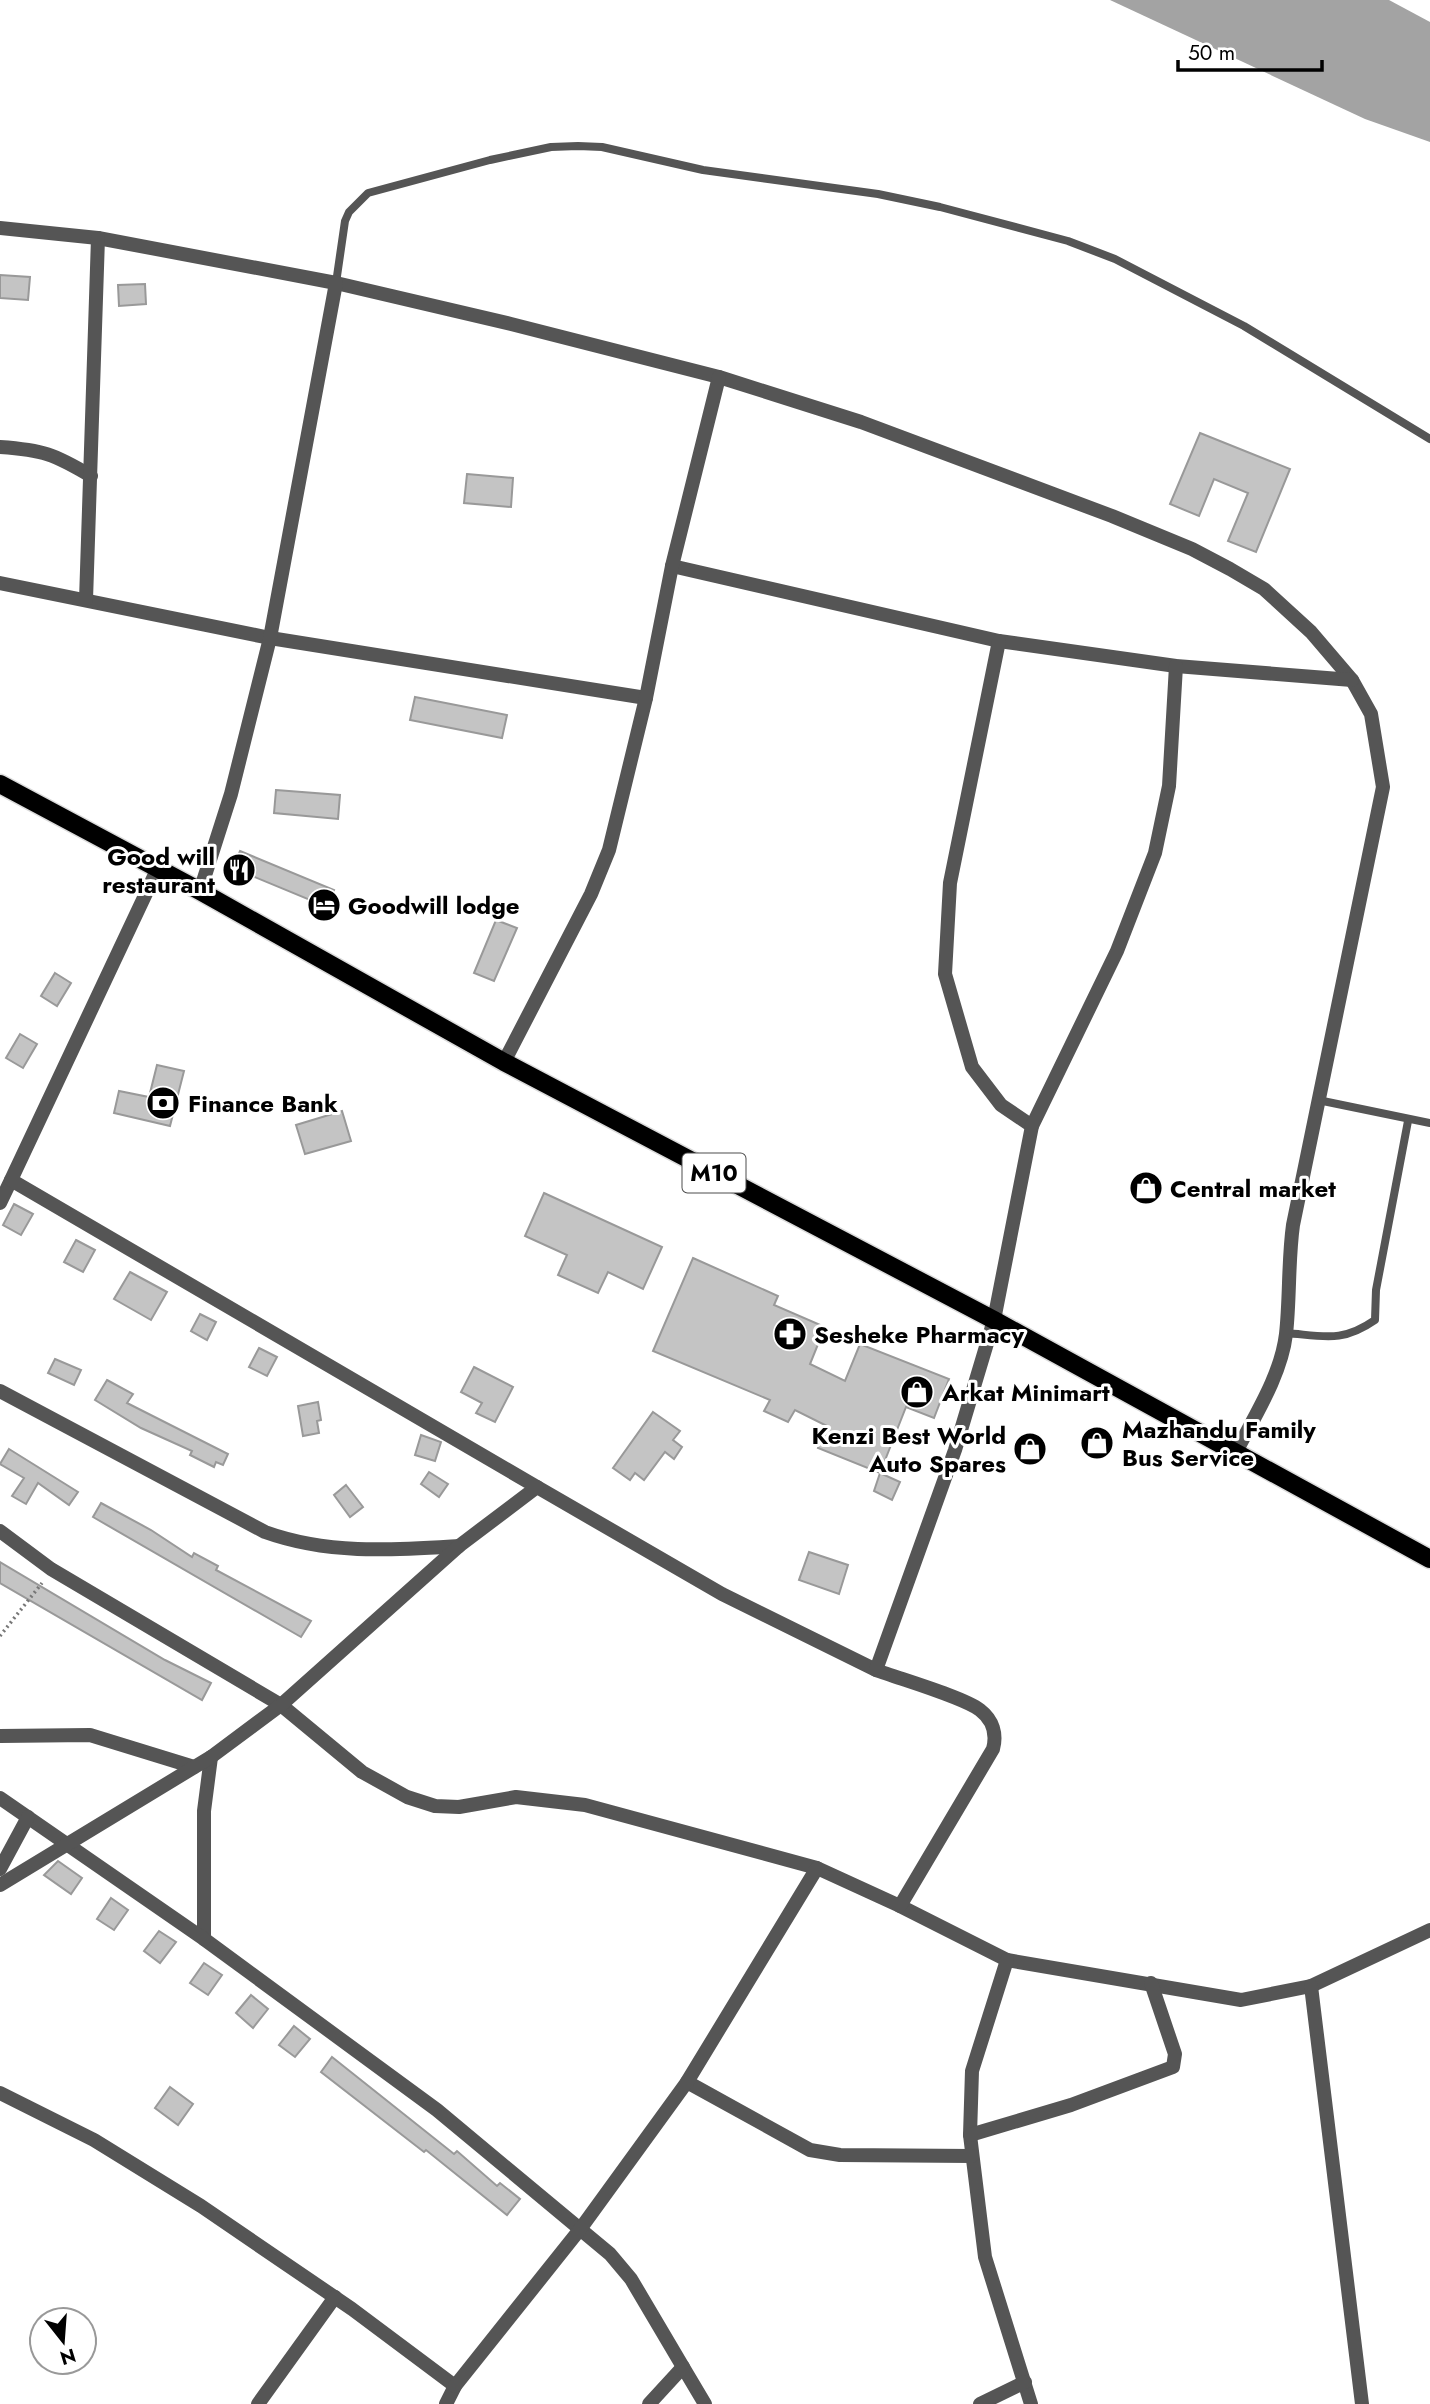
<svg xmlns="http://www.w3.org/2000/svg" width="1430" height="2404" font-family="Jost,sans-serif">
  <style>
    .water { fill: #a3a3a3 }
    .building { fill: #c4c4c4; stroke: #999; stroke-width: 2 }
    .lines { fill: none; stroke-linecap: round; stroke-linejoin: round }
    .primary-casing { stroke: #dbdbdb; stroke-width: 21 }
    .path { stroke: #777; stroke-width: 3.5; stroke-dasharray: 2 3.5; stroke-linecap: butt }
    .lane { stroke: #555; stroke-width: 8 }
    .street { stroke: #555; stroke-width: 14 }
    .primary { stroke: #000; stroke-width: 18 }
    .labels { text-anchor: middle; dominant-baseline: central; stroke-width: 6; stroke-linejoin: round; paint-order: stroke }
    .shield { fill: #fff; stroke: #4c4c4c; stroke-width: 2 }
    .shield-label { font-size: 23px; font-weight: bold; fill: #000 }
    .poi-label { font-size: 24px; font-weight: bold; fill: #000; stroke: #fff; text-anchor: start }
  </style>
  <rect width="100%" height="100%" fill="#fff"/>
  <path class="water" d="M1110 0H1389L1430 22V142L1365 119Z"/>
  <g class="building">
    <path d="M0 275 30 277 28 300 0 298Z"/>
    <path d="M145 284 146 304 119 306 118 285Z"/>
    <path d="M1200 433 1290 469 1256 552 1228 541 1248 493 1214 479 1199 516 1170 504Z"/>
    <path d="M467 474 513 478 511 507 464 503Z"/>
    <path d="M415 697 507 715 502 738 410 720Z"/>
    <path d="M276 790 340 795 338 819 274 813Z"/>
    <path d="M240 851 334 890 327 907 233 868Z"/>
    <path d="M496 920 517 928 494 981 474 973Z"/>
    <path d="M55 973 71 983 57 1006 41 996Z"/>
    <path d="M20 1034 37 1044 23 1068 6 1058Z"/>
    <path d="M157 1065 184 1071 170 1126 114 1113 119 1091 149 1097Z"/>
    <path d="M342 1111 351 1141 305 1154 296 1125Z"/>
    <path d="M544 1193 662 1247 643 1289 608 1272 598 1293 558 1275 567 1255 525 1236Z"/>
    <path d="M14 1204 33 1214 21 1235 3 1225Z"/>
    <path d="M76 1240 95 1250 83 1272 64 1262Z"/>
    <path d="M693 1258 778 1296 774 1305 825 1327 810 1364 845 1381 860 1344 949 1379 934 1418 906 1407 880 1473 818 1448 827 1426 795 1410 788 1422 764 1411 770 1400 653 1351Z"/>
    <path d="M130 1272 167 1292 151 1320 114 1299Z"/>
    <path d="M200 1314 216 1322 207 1340 191 1331Z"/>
    <path d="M259 1348 277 1357 267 1376 249 1367Z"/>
    <path d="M55 1359 81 1370 74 1385 48 1373Z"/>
    <path d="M474 1367 513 1387 495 1422 476 1413 482 1403 461 1392Z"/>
    <path d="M107 1380 133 1394 127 1403 228 1454 223 1465 216 1462 214 1467 190 1455 192 1451 141 1428 95 1400Z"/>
    <path d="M318 1402 321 1420 317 1421 319 1433 303 1436 298 1406Z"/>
    <path d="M653 1412 680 1431 673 1440 682 1447 674 1459 665 1452 644 1480 635 1473 630 1480 613 1468Z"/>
    <path d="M421 1435 441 1442 435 1461 415 1455Z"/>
    <path d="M9 1449 78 1492 69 1505 38 1483 26 1504 12 1496 24 1478 0 1464Z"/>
    <path d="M429 1472 448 1484 439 1497 421 1484Z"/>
    <path d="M880 1473 900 1482 892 1500 874 1491Z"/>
    <path d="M346 1485 363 1507 350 1517 334 1495Z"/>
    <path d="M101 1503 151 1530 192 1557 194 1553 218 1566 216 1570 311 1621 301 1637 93 1517Z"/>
    <path d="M809 1552 848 1565 839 1594 799 1580Z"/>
    <path d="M0 1562 165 1660 211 1683 202 1700 0 1583Z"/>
    <path d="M58 1861 82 1878 71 1894 44 1875Z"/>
    <path d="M111 1898 128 1910 114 1930 97 1919Z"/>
    <path d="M159 1931 176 1942 160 1963 144 1951Z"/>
    <path d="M204 1963 222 1975 208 1995 190 1983Z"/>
    <path d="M251 1995 268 2009 253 2028 236 2013Z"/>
    <path d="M294 2026 310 2039 295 2057 279 2045Z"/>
    <path d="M332 2057 454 2154 457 2151 497 2186 500 2183 520 2199 507 2215 426 2150 424 2152 321 2072Z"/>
    <path d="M170 2087 193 2104 178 2125 155 2108Z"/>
  </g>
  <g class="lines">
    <defs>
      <path id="primary" d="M0 784 200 891 504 1062 994 1320 1430 1559"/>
    </defs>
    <use href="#primary" class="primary-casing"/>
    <path class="path" d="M0 1636 42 1583"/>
    <g class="lane">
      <path d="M336 283 345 221 349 212 368 193 490 160 551 147 578 146 602 147 703 170 878 194 940 207 1068 241 1115 259 1244 326 1430 439"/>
      <path d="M1318 1100 1430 1123"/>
      <path d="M1286 1333C1324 1336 1342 1343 1375 1320L1376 1290 1408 1121"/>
    </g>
    <g class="street">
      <path d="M0 228 98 238 336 283 511 324 719 377 861 422 1112 516 1192 549 1230 569 1264 589 1311 632 1352 680 1371 714 1383 787 1293 1225C1288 1261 1290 1298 1286 1334 1281 1376 1254 1417 1235 1454"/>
      <path d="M0 447C43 450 54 454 91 476"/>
      <path d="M672 566 999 641 1176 666 1352 680"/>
      <path d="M0 583 270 638 646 698"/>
      <path d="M86 600 98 238"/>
      <path d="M999 641 950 883 945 974 972 1067 1001 1105 1032 1126"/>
      <path d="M200 891 231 794 270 638 336 283"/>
      <path d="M504 1062 591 894 609 850 646 698 672 566 719 377"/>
      <path d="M0 1203 11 1180"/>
      <path d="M0 1391 265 1532C329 1555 393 1550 459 1546"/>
      <path d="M537 1487 722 1594 876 1670"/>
      <path d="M0 1531 51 1569 281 1705 362 1772 407 1797 435 1806 459 1807 516 1797 585 1805 817 1868"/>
      <path d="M0 1736 90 1735 194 1767"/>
      <path d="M211 1757 204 1811V1939L437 2110 610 2254 631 2279 683 2367"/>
      <path d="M0 1798 204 1939"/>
      <path d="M0 1869 28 1817"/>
      <path d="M0 1885 211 1757 281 1705 459 1546 537 1487 11 1180 157 870"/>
      <path d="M900 1906 1007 1960 1241 2000 1311 1986 1430 1930"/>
      <path d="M1007 1960 972 2071 970 2135 985 2257 1031 2404"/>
      <path d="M1311 1986 1362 2404"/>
      <path d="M687 2082 810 2150 840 2155 972 2156"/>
      <path d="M0 2093 94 2140 201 2206 352 2309 455 2386 446 2404"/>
      <path d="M970 2135 1071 2105 1173 2067 1175 2054 1151 1983"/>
      <path d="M455 2386 581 2228 687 2082 817 1868 900 1906 993 1749C997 1734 993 1720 980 1710 963 1697 900 1679 876 1670L955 1450 994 1320 1032 1126 1117 951 1155 853 1169 786 1176 666"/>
      <path d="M258 2404 335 2297"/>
      <path d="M649 2404 683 2367 705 2404"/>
      <path d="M980 2404 1025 2382"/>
    </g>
    <use href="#primary" class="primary"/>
  </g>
  <defs>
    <symbol id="restaurant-disc" viewBox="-11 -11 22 22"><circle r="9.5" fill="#000" stroke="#fff"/><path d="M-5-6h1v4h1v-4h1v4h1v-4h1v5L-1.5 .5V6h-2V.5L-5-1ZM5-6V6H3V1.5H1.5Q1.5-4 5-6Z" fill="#fff"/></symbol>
    <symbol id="hotel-disc" viewBox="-11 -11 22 22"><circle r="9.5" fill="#000" stroke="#fff"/><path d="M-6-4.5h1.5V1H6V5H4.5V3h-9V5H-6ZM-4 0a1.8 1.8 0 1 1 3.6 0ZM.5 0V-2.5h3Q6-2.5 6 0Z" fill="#fff"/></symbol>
    <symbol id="bank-disc" viewBox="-11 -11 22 22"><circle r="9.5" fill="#000" stroke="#fff"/><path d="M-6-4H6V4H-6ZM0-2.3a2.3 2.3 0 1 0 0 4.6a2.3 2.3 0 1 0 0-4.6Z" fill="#fff"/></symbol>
    <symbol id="shop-disc" viewBox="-11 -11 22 22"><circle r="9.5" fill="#000" stroke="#fff"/><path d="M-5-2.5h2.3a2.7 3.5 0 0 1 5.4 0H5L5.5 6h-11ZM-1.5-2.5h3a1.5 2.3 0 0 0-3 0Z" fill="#fff"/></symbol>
    <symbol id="pharmacy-disc" viewBox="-11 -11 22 22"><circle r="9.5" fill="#000" stroke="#fff"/><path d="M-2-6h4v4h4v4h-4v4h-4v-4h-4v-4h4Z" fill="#fff"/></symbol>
  </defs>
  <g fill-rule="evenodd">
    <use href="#restaurant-disc" x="220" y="851" width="38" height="38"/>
    <use href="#hotel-disc" x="305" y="886" width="38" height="38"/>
    <use href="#bank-disc" x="144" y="1084" width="38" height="38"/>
    <use href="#shop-disc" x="1127" y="1169" width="38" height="38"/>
    <use href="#pharmacy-disc" x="771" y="1315" width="38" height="38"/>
    <use href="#shop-disc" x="898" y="1373" width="38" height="38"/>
    <use href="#shop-disc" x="1078" y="1424" width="38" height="38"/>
    <use href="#shop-disc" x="1011" y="1430" width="38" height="38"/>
  </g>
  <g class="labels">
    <rect class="shield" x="682.5" y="1153.5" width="63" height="39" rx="5"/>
    <g class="shield-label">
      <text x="714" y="1173">M10</text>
    </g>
    <g class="poi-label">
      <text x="215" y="856" text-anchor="end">Good will<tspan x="215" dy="28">restaurant</tspan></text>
      <text x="348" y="905">Goodwill lodge</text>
      <text x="188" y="1103">Finance Bank</text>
      <text x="1170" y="1188">Central market</text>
      <text x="814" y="1334">Sesheke Pharmacy</text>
      <text x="942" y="1392">Arkat Minimart</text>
      <text x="1122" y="1429">Mazhandu Family<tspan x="1122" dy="28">Bus Service</tspan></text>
      <text x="1006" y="1435" text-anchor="end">Kenzi Best World<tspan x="1006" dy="28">Auto Spares</tspan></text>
    </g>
  </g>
  <g transform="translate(63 2341) rotate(163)"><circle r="33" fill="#ffffff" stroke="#999999" stroke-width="2"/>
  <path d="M0-5L12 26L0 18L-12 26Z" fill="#000000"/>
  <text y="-10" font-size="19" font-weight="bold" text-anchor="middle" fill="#000000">N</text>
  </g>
  <path d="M1178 60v10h144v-10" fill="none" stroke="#000000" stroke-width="3.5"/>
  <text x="1188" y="60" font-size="21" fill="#000000" stroke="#ffffff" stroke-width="5" paint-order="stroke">50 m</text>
</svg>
